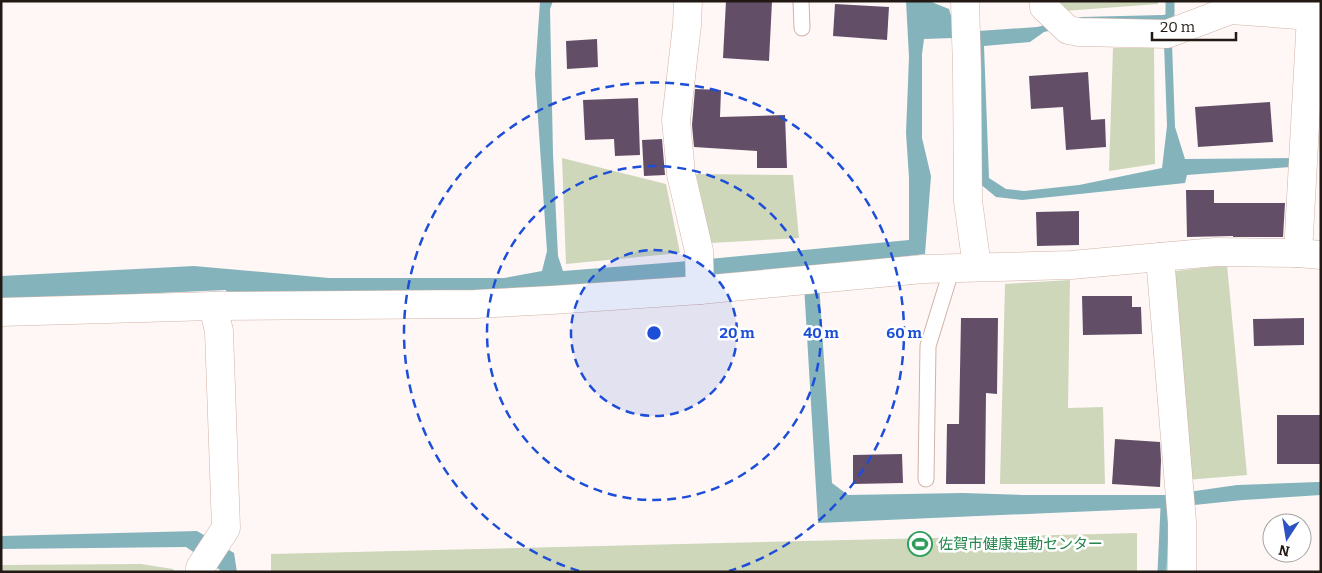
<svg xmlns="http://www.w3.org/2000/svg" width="1322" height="573" font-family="Bitter,'Noto Sans JP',serif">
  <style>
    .green { fill: #ced7ba }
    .water { fill: #85b3bc }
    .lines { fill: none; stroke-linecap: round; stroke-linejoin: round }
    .stream { stroke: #85b3bc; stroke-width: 9 }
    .building { fill: #634e68 }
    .lane-casing { stroke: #d1b3a7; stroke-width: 17 }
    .street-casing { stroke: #d1b3a7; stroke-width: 29 }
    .lane { stroke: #fff; stroke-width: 15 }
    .street { stroke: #fff; stroke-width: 28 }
    .ring { fill: none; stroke: #1d4ed8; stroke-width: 2.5; stroke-dasharray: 9 6 }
    .labels { text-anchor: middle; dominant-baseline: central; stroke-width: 5; stroke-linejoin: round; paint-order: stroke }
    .leisure-label { font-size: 15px; fill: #27864d; stroke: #fff; text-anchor: start }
    .centre { fill: #1d4ed8; stroke: #fff; stroke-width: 2.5 }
    .ring-label { font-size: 15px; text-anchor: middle; font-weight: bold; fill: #1d4ed8; stroke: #fff; stroke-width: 5; stroke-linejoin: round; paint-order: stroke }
  </style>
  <rect width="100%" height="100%" fill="#fef7f5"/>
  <g class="green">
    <path d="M1058 1H1158V4L1064 11Z"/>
    <path d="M1113 48H1154L1155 164 1109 171Z"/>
    <path d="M562 158 666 184 680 253 566 264Z"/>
    <path d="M696 174 793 175 799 238 711 243Z"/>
    <path d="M1227 265 1247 475 1186 480 1168 272Z"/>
    <path d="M1070 280 1068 408 1103 407 1105 484H1000L1005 284Z"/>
    <path d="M1137 533V572H271V554Z"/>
    <path d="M141 564 173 569 176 572H1V565Z"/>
  </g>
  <g class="water">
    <path d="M540 1H553L550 9 553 154 558 256 563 271 677 262 909 240V178L906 133 909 57 906 1H929L949 9 955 29 978 31 1037 27 1081 17 1163 15 1173 13 1172 22 1091 21 1044 32 1030 42 984 46 989 178 1006 189 1024 191 1079 185 1162 168 1167 126 1164 44 1172 43 1175 127 1185 159 1292 158 1291 167 1187 175 1185 183 1022 200 996 197 979 183 953 38 924 39 922 54V138L931 176 925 254 818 267 832 483 848 495 963 493 1023 495H1167L1237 485 1318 482H1321V495L1243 500 1165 508 818 523 803 268 503 294 228 297 226 290 1 300V276L194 266 329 278H504L542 271 547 251 535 74Z"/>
    <path d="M197 531 234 553 237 572H220V570L186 547 1 549V536Z"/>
  </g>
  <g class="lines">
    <g class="stream">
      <path d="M1170 14V1"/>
      <path d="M1162 572 1165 508"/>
    </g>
  </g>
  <g class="building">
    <path d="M726 1H772L769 61 723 58Z"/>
    <path d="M835 4 889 7 887 40 833 36Z"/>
    <path d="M597 39 598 67 567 69 566 41Z"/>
    <path d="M1088 72 1091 120 1105 119 1106 147 1066 150 1063 107 1031 109 1029 76Z"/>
    <path d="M695 89 721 90 720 117 785 115 787 168H757V151L694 147 692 125Z"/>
    <path d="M638 98 640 155 615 156 614 139 585 140 583 100Z"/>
    <path d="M1270 102 1273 142 1198 147 1195 107Z"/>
    <path d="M662 139 665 175 644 176 642 140Z"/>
    <path d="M1186 190H1214V203H1285L1283 237H1233V236L1187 237Z"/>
    <path d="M1079 211V245L1037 246 1036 212Z"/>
    <path d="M1082 296H1132V307H1141L1142 334 1083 335Z"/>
    <path d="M961 318H998L997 394 986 393 985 484H946L947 424H959Z"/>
    <path d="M1304 318V345L1254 346 1253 319Z"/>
    <rect x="1277" y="415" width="44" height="49"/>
    <path d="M1115 439 1160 442 1161 460 1160 487 1112 484Z"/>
    <path d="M902 454 903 483 853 484V455Z"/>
  </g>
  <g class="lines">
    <defs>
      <g id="lane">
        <path d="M801 1 802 28"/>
        <path d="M926 479 928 346 952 268"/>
      </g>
      <g id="street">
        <path d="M688 1 687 25 676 120 681 174 699 251 700 290"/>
        <path d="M965 1 967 70 968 201 977 267"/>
        <path d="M1044 1V7L1068 30 1079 32 1167 34 1231 10 1311 16"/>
        <path d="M1298 253 1311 16H1321"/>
        <path d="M1160 257 1182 522V572"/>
        <path d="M1 312 213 306 475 304 552 300 700 290 923 269 1071 265 1216 252 1298 253 1321 255"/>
        <path d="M200 572V568L226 528 219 331 213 306"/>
      </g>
    </defs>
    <use href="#lane" class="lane-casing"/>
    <use href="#street" class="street-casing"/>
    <use href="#lane" class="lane"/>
    <use href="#street" class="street"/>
  </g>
  <circle cx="654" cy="333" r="83" fill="#1d4ed8" fill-opacity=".12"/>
  <g class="ring">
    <circle cx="654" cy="333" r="83"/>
    <circle cx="654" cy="333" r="167"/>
    <path d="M579 571A250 250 0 1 1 729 571"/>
  </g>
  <defs>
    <symbol id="stadium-ring" viewBox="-11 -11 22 22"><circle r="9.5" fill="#fff" stroke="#2e9e5b" stroke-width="1.5"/><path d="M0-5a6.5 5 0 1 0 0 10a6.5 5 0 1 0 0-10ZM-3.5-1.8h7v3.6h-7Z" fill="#2e9e5b"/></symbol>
  </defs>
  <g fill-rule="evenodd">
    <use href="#stadium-ring" x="906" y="530" width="28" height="28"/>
  </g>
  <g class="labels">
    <g class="leisure-label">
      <text x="938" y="544">佐賀市健康運動センター</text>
    </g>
  </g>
  <circle cx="654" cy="333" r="8" class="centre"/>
  <g class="ring-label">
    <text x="737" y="338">20 m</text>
    <text x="821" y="338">40 m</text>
    <text x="904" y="338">60 m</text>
  </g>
  <rect width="1322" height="573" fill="none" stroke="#221814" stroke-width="5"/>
  <g transform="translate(1287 538) rotate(192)"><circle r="24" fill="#ffffff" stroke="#a7a3a1"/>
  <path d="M0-4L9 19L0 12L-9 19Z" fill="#2d52c1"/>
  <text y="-8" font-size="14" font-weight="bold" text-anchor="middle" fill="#221814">N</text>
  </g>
  <path d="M1152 32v8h84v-8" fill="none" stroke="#221814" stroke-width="2.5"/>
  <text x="1160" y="32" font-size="15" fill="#221814" stroke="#ffffff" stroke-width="4" paint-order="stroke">20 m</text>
</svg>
